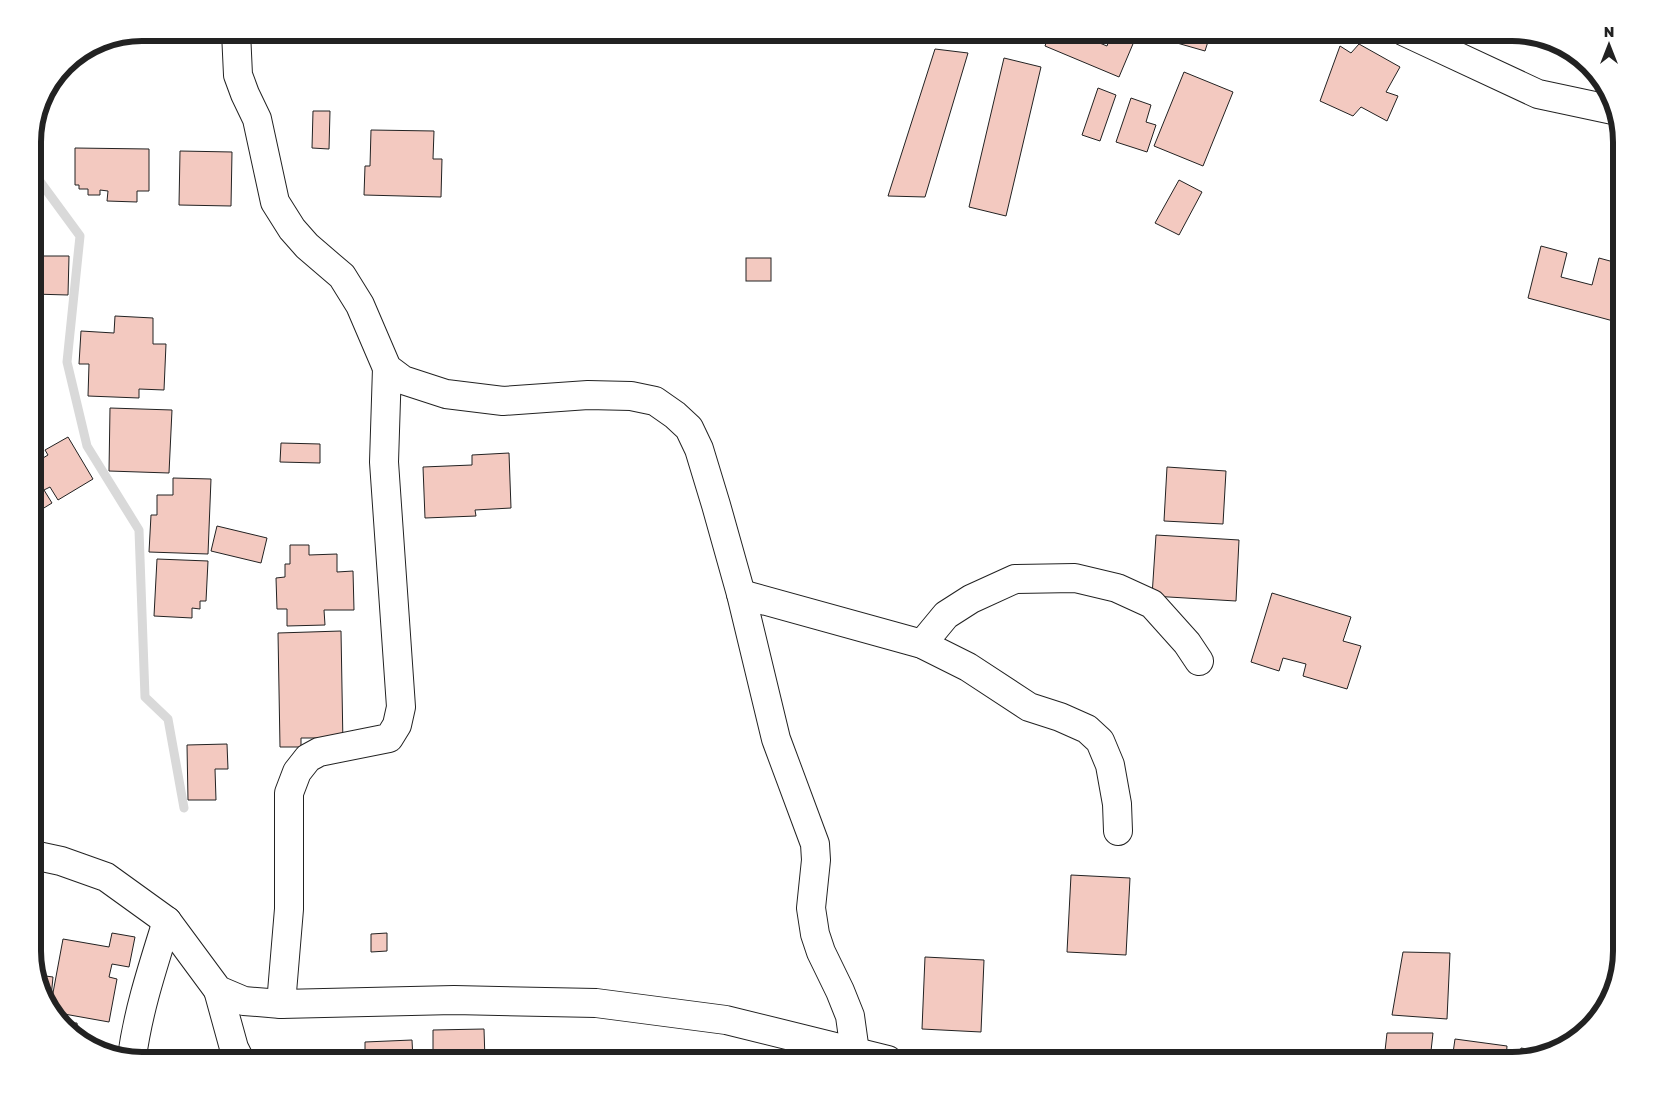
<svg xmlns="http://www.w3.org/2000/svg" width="1654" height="1093" font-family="'Golos Text',sans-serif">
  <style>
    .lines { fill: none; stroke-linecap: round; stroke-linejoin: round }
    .stream { stroke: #d9d9d9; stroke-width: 9 }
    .building { fill: #f3c9c0; stroke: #222 }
    .minor-casing { stroke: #222; stroke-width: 30 }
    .minor { stroke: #fff; stroke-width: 28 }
    .rim { fill: none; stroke: #222; stroke-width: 6 }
  </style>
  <rect width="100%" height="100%" fill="#fff"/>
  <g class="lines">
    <path class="stream" d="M33 172 80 236 67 362 87 446 139 530 145 697 168 719 184 808"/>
  </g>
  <g class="building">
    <path d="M1050 32H1081L1080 35 1107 46 1112 32H1138L1119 77 1045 46Z"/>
    <path d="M1165 32H1211L1205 51 1163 39Z"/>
    <path d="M1359 44 1400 67 1386 92 1398 96 1387 121 1361 107 1353 116 1320 101 1340 46 1351 53Z"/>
    <path d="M935 49 968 53 925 197 888 196Z"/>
    <path d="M1004 58 1041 67 1006 216 969 207Z"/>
    <path d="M1184 72 1233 92 1203 166 1154 146Z"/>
    <path d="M1098 88 1116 95 1100 141 1082 135Z"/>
    <path d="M1131 98 1151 105 1146 122 1156 125 1147 152 1116 142Z"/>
    <path d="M313 111H330L329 149 312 148Z"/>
    <path d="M371 130 434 131 433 159H442L441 197 364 195 365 166H370Z"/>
    <path d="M75 148 149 149V191H137V202L107 201 108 191 100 190V195H88V189H79V185H75Z"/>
    <path d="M180 151 232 152 231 206 179 205Z"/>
    <path d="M1179 180 1202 192 1179 235 1155 223Z"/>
    <path d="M1541 246 1567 253 1561 277 1592 285 1599 258 1621 264V304L1617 322 1528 298Z"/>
    <path d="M33 256H69L68 295 33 294Z"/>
    <rect x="746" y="258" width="25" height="23"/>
    <path d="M115 316 153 318V344H166L164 390 139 389V398L88 396 89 364H79L81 331 114 333Z"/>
    <path d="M110 408 172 410 169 473 109 471Z"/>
    <path d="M68 437 93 479 58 500 50 487 44 490 52 503 39 511 33 500V464L48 455 45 450Z"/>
    <path d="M281 443 320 444V463L280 462Z"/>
    <path d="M509 453 511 508 475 510 476 516 425 518 423 467 472 465V455Z"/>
    <path d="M1167 467 1226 471 1223 524 1164 521Z"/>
    <path d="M173 478 211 479 208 554 149 552 151 515H157V495H173Z"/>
    <path d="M217 526 267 538 261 563 211 551Z"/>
    <path d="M1156 535 1239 540 1236 601 1152 596Z"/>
    <path d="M290 545H309V555L337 554V572L353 571 354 610H324L325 625 287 626V609H277L276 578 285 577V564H290Z"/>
    <path d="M157 559 208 561 206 601H200V609L192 608V618L154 616Z"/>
    <path d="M1272 593 1351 617 1343 641 1361 646 1347 689 1303 676 1306 664 1283 658 1279 671 1251 662Z"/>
    <path d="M341 631 343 746 323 738H301V747H280L278 633Z"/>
    <path d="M227 744 228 769H215L216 800H188L187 745Z"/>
    <path d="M1071 875 1130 878 1126 955 1067 952Z"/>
    <path d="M112 933 135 937 129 967 112 964 109 977 117 979 109 1022 53 1012 50 1009 63 939 109 947Z"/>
    <path d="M387 933V951L371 952V934Z"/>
    <path d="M1403 952 1450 953 1447 1019 1392 1015Z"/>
    <path d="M925 957 984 960 981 1032 922 1029Z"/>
    <path d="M38 975 53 977 50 1008 47 1005Z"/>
    <path d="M64 1023H77L78 1038Z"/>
    <path d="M484 1029 485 1060H433V1030Z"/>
    <path d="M1387 1033H1433L1430 1060H1384Z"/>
    <path d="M1455 1039 1507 1046 1506 1060H1452Z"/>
    <path d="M412 1040 413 1060H365V1042Z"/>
    <path d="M1521 1048 1544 1052 1519 1059Z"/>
  </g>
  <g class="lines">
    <defs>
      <g id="minor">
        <path d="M236 32 238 75 245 94 257 119 275 202 292 229 307 246 342 276 360 305 387 368 403 380 446 394 503 401 588 395 631 396 655 401 675 415 689 428 699 449 716 505 741 594 776 739 815 844 816 860 811 908 815 934 821 952 840 991 850 1016 855 1052"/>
        <path d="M1405 32 1538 94 1613 110"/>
        <path d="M741 594 922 644 968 667 1029 707 1060 717 1087 729 1100 741 1110 765 1117 804 1118 831"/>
        <path d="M922 644 946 615 971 599 1015 579 1075 578 1117 588 1152 604 1187 643 1199 661"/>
        <path d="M33 855 61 861 106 877 167 921 218 990 244 1001 281 1004 454 1000 596 1003 726 1020 888 1060"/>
        <path d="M218 990 234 1048 240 1060"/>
        <path d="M281 1004 289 909V793L297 772 308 758 319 752 389 738 397 725 401 707 384 462 387 368"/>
        <path d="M132 1057C138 1011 153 966 167 921"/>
      </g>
    </defs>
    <use href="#minor" class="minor-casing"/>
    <use href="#minor" class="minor"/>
  </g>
  <path d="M0 0H1654V1093H0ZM142 41H1512A101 101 0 0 1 1613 142V951A101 101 0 0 1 1512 1052H142A101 101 0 0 1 41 951V142A101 101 0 0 1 142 41Z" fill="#fff" fill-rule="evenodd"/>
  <path class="rim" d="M142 41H1512A101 101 0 0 1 1613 142V951A101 101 0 0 1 1512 1052H142A101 101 0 0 1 41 951V142A101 101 0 0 1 142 41Z"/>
  <g transform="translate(1609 45)" stroke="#ffffff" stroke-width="4" paint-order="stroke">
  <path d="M0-4L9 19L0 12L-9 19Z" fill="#222222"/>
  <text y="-8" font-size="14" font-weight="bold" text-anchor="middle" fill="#222222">N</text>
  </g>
</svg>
